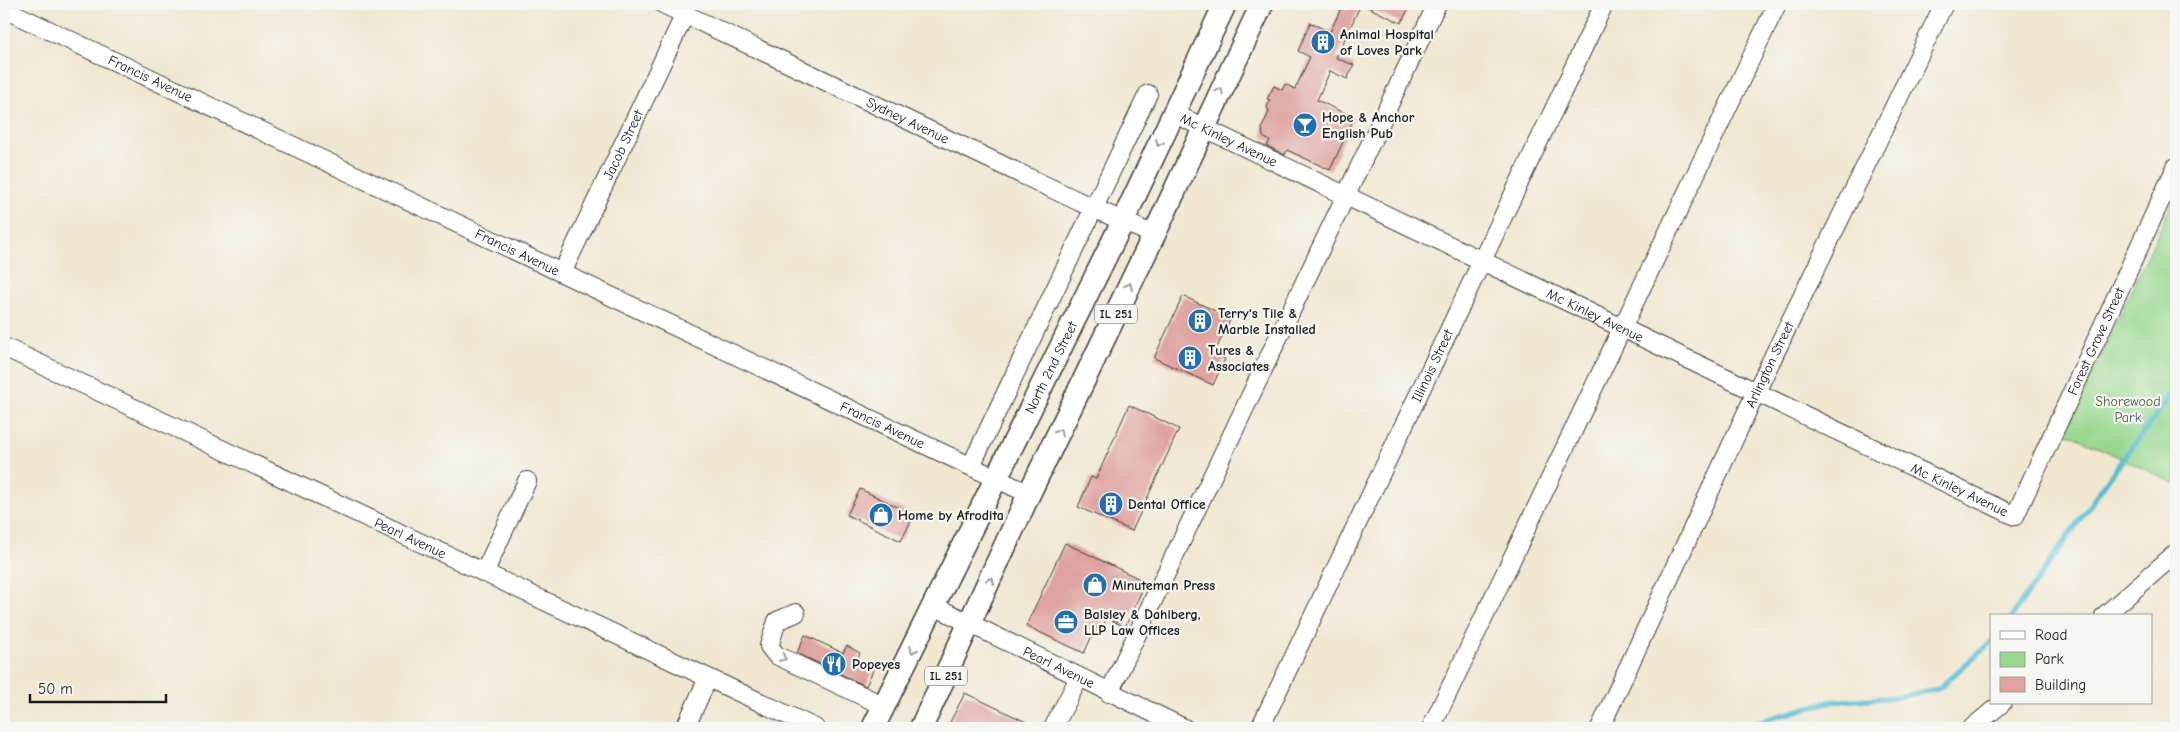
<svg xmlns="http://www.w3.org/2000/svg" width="2180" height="732" font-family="'Comic Neue',sans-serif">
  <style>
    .green { fill: #97d78d; stroke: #5a7a54 }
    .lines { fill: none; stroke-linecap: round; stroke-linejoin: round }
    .stream { stroke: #54bed0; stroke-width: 5.5 }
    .building { fill: #dfa29e }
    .minor-casing { stroke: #3c3a37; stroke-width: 20 }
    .major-casing { stroke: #3c3a37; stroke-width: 25 }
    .minor { stroke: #fff; stroke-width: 18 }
    .major { stroke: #fff; stroke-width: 22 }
    .oneway { stroke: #999 }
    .labels { text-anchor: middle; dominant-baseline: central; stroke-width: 4.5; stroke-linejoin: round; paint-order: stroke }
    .shield { fill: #f6f6f2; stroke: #5d5d5c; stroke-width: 1 }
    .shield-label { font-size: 12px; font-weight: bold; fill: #1c1c1c }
    .poi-label { font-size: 14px; font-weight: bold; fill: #1c1c1c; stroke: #f6f6f2; text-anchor: start }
    .street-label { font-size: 14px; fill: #1c1c1c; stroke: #f6f6f2 }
    .park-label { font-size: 14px; fill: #475d44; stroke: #f6f6f2 }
  </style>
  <rect width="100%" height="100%" fill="#f6f6f2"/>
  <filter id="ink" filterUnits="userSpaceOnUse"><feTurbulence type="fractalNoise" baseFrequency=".02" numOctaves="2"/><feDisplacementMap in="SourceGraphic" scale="10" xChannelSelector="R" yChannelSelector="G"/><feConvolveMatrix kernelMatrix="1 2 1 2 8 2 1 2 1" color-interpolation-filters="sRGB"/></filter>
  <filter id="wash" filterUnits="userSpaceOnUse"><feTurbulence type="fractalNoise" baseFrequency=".0096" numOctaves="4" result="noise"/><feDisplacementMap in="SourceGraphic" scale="20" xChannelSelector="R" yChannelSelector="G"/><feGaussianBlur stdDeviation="1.12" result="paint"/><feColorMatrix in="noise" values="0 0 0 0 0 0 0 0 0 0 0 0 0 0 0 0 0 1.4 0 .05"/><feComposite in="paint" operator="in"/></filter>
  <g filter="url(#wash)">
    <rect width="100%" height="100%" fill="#f1e7d1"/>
    <path class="green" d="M2176 195V484L2065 432Z"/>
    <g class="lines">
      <g class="stream">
        <path d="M2012 616 2109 478 2176 388"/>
        <path d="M1737 728 1828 702 1897 697 1938 689 1991 642"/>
      </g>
    </g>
    <g id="blocks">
      <g class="building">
        <path d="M1343 4H1411L1401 23 1361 4 1336 58 1354 65 1347 79 1330 71 1317 100 1354 118 1330 170 1287 150 1285 155 1267 146 1270 141 1263 137 1262 127 1269 112 1267 107 1270 100 1267 99 1274 86 1282 90 1285 84 1295 89 1310 57 1298 51 1310 23 1330 32Z"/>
        <path d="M1183 296 1231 318 1214 354 1225 359 1213 385 1154 358Z"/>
        <path d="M1129 405 1179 429 1132 531 1078 507 1091 477 1096 479Z"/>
        <path d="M860 489 914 515 901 541 847 515Z"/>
        <path d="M1065 543 1146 582 1125 627 1107 618 1099 634 1094 632 1084 653 1026 626Z"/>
        <path d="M805 635 843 653 847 646 860 653 857 660 874 668 866 686 797 653Z"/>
        <path d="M965 693 1039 728H947Z"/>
      </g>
    </g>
  </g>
  <g filter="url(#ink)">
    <use href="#blocks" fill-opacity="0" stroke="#3c3a37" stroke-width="1"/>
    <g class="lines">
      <defs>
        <g id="minor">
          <path id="s1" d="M663 4 1080 202 1154 235"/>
          <path id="s2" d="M4 9 1029 494"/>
          <path id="s3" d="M1173 113 2015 516 2176 167"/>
          <path id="s4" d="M562 273 685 14"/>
          <path id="s5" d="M4 347 815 728"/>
          <path d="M971 466 1148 94"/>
          <path d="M484 573 527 481"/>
          <path id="s6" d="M934 606 1184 728"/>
          <path d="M796 613 777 621 769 646 776 655 884 706"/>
          <path d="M2104 616 2176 553"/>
          <path d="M1109 693 1437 4"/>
          <path d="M685 728 708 678"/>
          <path d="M1053 728 1079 678"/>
          <path id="s7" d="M1260 728 1604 4"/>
          <path d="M1431 728 1777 4"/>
          <path id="s8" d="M1600 728 1756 392 1944 4"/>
          <path d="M1972 728 2002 703"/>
        </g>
        <g id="major">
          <path id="s9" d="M873 728 1123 221 1225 4"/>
          <path d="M921 728 1029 494 1154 235 1262 4"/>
        </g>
      </defs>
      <use href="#minor" class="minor-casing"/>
      <use href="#major" class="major-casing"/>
      <use href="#minor" class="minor"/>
      <use href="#major" class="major"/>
    </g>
    <defs><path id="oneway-chevron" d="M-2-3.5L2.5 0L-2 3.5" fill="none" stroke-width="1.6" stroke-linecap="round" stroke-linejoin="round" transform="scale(1.25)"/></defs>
    <g class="oneway">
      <use href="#oneway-chevron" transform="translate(1220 91) rotate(-65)"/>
      <use href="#oneway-chevron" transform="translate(1159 143) rotate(115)"/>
      <use href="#oneway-chevron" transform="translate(1129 286) rotate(-64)"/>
      <use href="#oneway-chevron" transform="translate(1059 432) rotate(-64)"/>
      <use href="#oneway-chevron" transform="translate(991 580) rotate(-66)"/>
      <use href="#oneway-chevron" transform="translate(913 650) rotate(117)"/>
      <use href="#oneway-chevron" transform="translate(783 658) rotate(26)"/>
    </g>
  </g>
  <defs>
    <symbol id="building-disc" viewBox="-11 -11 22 22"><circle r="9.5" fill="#1f6fb2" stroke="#f6f6f2"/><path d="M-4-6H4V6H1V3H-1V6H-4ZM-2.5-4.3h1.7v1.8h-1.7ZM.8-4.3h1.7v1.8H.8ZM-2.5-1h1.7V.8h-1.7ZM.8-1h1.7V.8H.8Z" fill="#fff"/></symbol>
    <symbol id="bar-disc" viewBox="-11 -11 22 22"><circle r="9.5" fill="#1f6fb2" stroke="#f6f6f2"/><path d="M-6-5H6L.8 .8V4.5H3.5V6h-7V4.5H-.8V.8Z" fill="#fff"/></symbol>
    <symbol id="shop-disc" viewBox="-11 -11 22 22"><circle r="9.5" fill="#1f6fb2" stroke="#f6f6f2"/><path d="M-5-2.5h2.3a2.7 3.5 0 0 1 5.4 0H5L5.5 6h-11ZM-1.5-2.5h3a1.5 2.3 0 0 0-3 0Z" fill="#fff"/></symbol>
    <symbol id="office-disc" viewBox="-11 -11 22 22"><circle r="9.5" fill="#1f6fb2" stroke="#f6f6f2"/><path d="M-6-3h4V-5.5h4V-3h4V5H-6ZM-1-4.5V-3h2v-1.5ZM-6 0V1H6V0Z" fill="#fff"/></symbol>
    <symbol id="restaurant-disc" viewBox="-11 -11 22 22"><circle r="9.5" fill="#1f6fb2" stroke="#f6f6f2"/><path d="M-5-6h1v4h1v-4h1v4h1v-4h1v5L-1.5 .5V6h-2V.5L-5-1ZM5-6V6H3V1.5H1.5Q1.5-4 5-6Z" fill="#fff"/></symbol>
  </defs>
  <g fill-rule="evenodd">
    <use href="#building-disc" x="1309" y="28" width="28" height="28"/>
    <use href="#bar-disc" x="1291" y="111" width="28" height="28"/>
    <use href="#building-disc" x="1186" y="307" width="28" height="28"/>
    <use href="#building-disc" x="1176" y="344" width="28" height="28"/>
    <use href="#building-disc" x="1097" y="490" width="28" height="28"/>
    <use href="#shop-disc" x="867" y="501" width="28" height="28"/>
    <use href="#shop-disc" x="1081" y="571" width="28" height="28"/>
    <use href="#office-disc" x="1052" y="608" width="28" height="28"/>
    <use href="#restaurant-disc" x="820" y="650" width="28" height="28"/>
  </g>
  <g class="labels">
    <g class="shield">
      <rect x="1095" y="304.5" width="42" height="19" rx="4"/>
      <rect x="925" y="666.5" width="42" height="19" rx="4"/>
    </g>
    <g class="shield-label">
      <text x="1116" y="314">IL 251</text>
      <text x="946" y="676">IL 251</text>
    </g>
    <g class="poi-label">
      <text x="1340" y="34">Animal Hospital<tspan x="1340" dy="16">of Loves Park</tspan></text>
      <text x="1322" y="117">Hope &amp; Anchor<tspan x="1322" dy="16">English Pub</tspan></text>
      <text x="1218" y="313">Terry's Tile &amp;<tspan x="1218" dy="16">Marble Installed</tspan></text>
      <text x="1208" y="350">Tures &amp;<tspan x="1208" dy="16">Associates</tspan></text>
      <text x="1128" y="504">Dental Office</text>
      <text x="898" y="515">Home by Afrodita</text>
      <text x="1112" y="585">Minuteman Press</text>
      <text x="1084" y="614">Balsley &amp; Dahlberg,<tspan x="1084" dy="16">LLP Law Offices</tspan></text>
      <text x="852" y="664">Popeyes</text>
    </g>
    <g class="street-label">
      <text stroke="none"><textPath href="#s2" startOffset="162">Francis Avenue</textPath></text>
      <text stroke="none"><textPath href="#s1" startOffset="271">Sydney Avenue</textPath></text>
      <text stroke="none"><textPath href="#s3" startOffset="62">Mc Kinley Avenue</textPath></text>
      <text stroke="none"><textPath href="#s4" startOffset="142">Jacob Street</textPath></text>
      <text stroke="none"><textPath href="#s2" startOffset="568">Francis Avenue</textPath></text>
      <text stroke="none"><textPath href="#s3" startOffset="468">Mc Kinley Avenue</textPath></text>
      <text stroke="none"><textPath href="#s3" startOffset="1126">Forest Grove Street</textPath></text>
      <text stroke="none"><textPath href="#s8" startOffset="401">Arlington Street</textPath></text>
      <text stroke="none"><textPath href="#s7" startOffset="401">Illinois Street</textPath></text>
      <text stroke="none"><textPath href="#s9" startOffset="402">North 2nd Street</textPath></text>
      <text stroke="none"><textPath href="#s2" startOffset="972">Francis Avenue</textPath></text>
      <text stroke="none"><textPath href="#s3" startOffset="872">Mc Kinley Avenue</textPath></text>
      <text stroke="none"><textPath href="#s5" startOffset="449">Pearl Avenue</textPath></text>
      <text stroke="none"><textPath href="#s6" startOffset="139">Pearl Avenue</textPath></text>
    </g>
    <g class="park-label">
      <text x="2128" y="401">Shorewood<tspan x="2128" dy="16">Park</tspan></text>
    </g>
  </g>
  <rect width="2180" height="732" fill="none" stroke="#f6f6f2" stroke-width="20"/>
  <rect x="1990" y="614" width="162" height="90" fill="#f6f6f2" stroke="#9f9f9c"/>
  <rect x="2000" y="631" width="25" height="8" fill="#ffffff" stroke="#9f9f9c"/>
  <text x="2035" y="640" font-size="15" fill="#1c1c1c">Road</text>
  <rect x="2000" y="652" width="25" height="15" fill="#97d78d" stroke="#9f9f9c"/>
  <text x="2035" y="664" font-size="15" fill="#1c1c1c">Park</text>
  <rect x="2000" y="677" width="25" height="15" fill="#dfa29e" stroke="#9f9f9c"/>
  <text x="2035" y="690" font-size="15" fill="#1c1c1c">Building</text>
  <path d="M30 694v8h136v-8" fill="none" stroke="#1c1c1c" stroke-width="2.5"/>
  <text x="38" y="694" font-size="15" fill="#1c1c1c" stroke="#f6f6f2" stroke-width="4" paint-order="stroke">50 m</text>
</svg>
